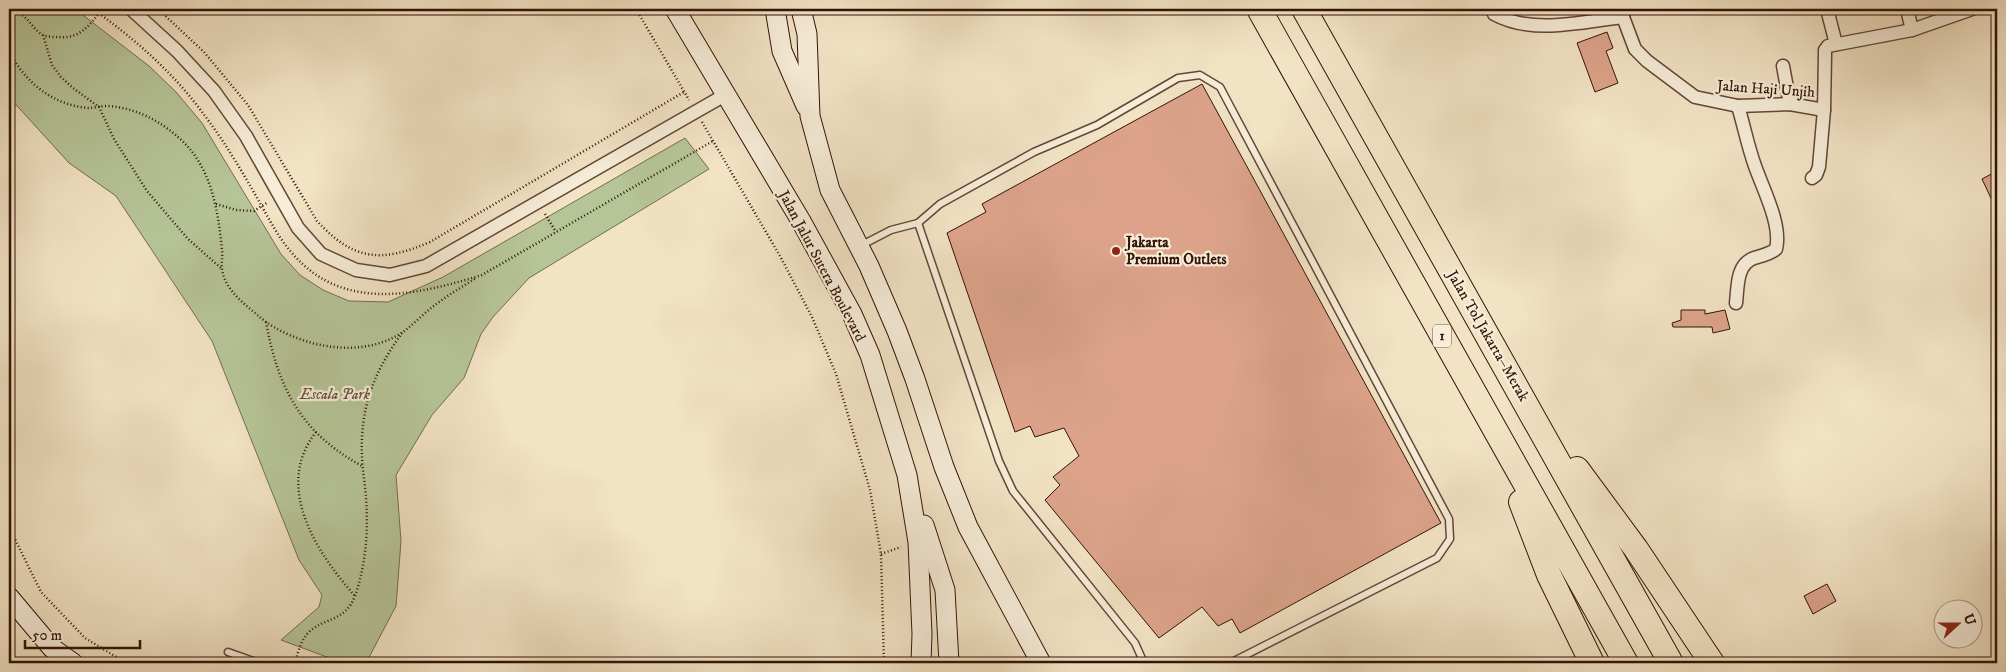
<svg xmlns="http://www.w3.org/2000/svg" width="2006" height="672" font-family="'IM FELL DW Pica',serif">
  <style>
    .green { fill: #b6c598; stroke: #746c4f }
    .building { fill: #dca38a; stroke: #321306 }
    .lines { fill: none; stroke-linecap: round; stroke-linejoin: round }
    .service-casing { stroke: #624736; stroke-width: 9 }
    .minor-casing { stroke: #624736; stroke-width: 15 }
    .secondary-casing { stroke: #321306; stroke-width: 21 }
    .motorway-casing { stroke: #321306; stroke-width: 26 }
    .path { stroke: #321306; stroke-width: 2.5; stroke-dasharray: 1 2.5; stroke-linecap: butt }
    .service { stroke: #f7edd9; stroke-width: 6 }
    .minor { stroke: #f7edd9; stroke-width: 12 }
    .secondary { stroke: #f7edd9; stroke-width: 19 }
    .motorway { stroke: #f2e3c5; stroke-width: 24 }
    .poi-dot { fill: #8f2418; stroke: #f7edd9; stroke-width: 2 }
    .labels { text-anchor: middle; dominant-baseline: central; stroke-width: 4.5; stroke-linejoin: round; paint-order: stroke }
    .shield { fill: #f7edd9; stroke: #6d5445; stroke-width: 1 }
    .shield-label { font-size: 14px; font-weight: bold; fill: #321306 }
    .street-label { font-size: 15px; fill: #321306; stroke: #f7edd9 }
    .poi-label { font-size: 15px; font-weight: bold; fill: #321306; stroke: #f7edd9; text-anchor: start }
    .park-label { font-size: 15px; font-style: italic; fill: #605139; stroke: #f7edd9 }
  </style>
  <rect width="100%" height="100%" fill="#f2e3c5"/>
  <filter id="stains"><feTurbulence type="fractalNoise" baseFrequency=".004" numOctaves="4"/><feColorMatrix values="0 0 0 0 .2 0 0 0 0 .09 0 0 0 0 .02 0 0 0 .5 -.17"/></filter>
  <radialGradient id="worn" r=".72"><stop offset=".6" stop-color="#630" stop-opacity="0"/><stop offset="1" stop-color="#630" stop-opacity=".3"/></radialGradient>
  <path class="green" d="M9 9H75L149 66 176 92 202 123 281 254 300 275 323 290 349 301 388 302 443 277 685 138 709 169 529 278 493 317 481 334 464 378 432 415 396 475 401 541 396 606 366 663H343L281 640 319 607 322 595 299 560 212 341 116 196 69 163 9 97Z"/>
  <g class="building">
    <path d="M1607 32 1613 48 1606 51 1618 83 1595 92 1577 43Z"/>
    <path d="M1202 84 1441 523 1240 633 1232 619 1218 626 1202 607 1159 638 1045 500 1060 485 1053 477 1079 456 1064 428 1035 437 1030 426 1015 432 947 233 986 212 982 204Z"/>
    <path d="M1997 171V211L1982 179Z"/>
    <path d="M1681 310H1705V314L1725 310 1730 329 1713 333 1712 327H1673L1672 323 1681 320Z"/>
    <path d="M1827 584 1836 601 1813 614 1804 596Z"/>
  </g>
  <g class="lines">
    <defs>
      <g id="service">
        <path d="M918 223 999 461 1013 491 1135 643 1144 663"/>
        <path d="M860 246 891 230 918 223 940 204 1034 152 1097 125 1178 78 1200 75 1220 87 1449 519 1450 539 1437 558 1230 663"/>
        <path d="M228 652 259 663"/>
      </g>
      <g id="minor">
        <path d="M131 9 177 51 214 91 246 136 298 228 321 254 356 270 390 275 426 266 725 95"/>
        <path d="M1620 9 1635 49 1647 61 1695 97 1738 106 1790 104 1824 110 1825 55V50L1828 46 1912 30 1972 9"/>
        <path d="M1827 9 1836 44"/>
        <path d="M1907 9 1912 30"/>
        <path d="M1494 14C1532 35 1581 22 1623 17"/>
        <path d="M1783 66 1790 104"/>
        <path d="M1812 178 1816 175 1819 167 1824 110"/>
        <path d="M1736 303C1738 286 1736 265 1754 258 1761 256 1770 254 1776 249 1782 225 1763 189 1755 166 1748 147 1744 126 1738 106"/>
      </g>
      <g id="secondary">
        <path d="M675 9 801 221 852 314 870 355 907 475 918 542 922 634 921 663"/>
        <path d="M775 9 782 51 806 106"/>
        <path d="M801 9 807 34 810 116 830 190 869 266 897 331 915 379 944 467 968 527 1041 663"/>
        <path d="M924 525 945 590 949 663"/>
        <path d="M9 597 52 648 73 663"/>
      </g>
      <g id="motorway">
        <path d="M1259 9 1626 663"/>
        <path d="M1304 9 1671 663"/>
        <path d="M1577 469 1636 549 1712 663"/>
        <path d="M1521 502 1549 575 1592 663"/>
      </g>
    </defs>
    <use href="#service" class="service-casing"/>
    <use href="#minor" class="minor-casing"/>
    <use href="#secondary" class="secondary-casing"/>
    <use href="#motorway" class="motorway-casing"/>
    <g class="path">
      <path d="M93 9C136 40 174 73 205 116 224 141 240 168 256 196 267 215 277 236 292 253 343 313 417 295 482 275L713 141"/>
      <path d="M158 9 204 52 248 105 317 221C354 261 381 263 430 242L684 92"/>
      <path d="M636 9 689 100"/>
      <path d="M9 11C28 12 30 28 43 35 47 37 54 37 59 37 80 39 90 25 102 9"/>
      <path d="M43 35 52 65 61 77 73 88 99 107 114 139 147 191 188 239 222 269"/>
      <path d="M9 51C24 81 52 105 88 108 94 108 100 106 107 106 133 107 159 120 178 137 211 165 218 209 222 250 223 257 221 263 222 269 225 291 246 305 261 318 275 330 295 338 312 343 343 351 376 350 403 332 414 324 424 313 435 305 448 295 462 287 476 278"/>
      <path d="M702 122 780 256 812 317 836 374 870 490 881 554 884 663"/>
      <path d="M216 204 236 210 254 211 268 202"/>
      <path d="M545 214 556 232"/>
      <path d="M266 322C278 388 301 433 362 466"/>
      <path d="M316 432C273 487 317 553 355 596"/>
      <path d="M9 527 41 592 85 638 126 663"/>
      <path d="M881 554 901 547"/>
      <path d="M295 663C298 653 300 641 309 632 325 617 345 622 355 596 367 562 369 523 365 487 363 471 361 455 362 438 364 396 378 367 402 333"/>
    </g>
    <use href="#service" class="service"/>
    <use href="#minor" class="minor"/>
    <use href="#secondary" class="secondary"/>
    <use href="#motorway" class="motorway"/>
  </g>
  <circle class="poi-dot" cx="1116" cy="251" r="5"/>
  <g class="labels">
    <rect class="shield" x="1433" y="324.5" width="18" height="23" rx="4"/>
    <g class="shield-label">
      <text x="1442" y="336">1</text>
    </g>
    <g class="street-label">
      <text transform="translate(1766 89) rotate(4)">Jalan Haji Unjih</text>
      <text transform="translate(822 266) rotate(62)">Jalan Jalur Sutera Boulevard</text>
      <text transform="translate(1488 336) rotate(60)">Jalan Tol Jakarta–Merak</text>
    </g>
    <g class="poi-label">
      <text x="1126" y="242">Jakarta<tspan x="1126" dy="17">Premium Outlets</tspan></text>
    </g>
    <g class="park-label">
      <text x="335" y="394">Escala Park</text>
    </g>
  </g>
  <rect width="2006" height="672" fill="none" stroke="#f2e3c5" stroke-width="30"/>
  <rect x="10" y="10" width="1986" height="652" fill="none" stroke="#321306" stroke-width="2.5"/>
  <rect x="15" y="15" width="1976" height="642" fill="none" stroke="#321306"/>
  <g transform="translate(1958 624) rotate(69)"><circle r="24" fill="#f7edd9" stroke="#a89685"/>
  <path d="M0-4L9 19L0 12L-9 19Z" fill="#8f2418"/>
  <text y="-8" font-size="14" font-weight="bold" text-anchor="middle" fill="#321306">U</text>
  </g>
  <path d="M25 640v8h115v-8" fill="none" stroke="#321306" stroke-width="2.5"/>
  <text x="32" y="640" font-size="15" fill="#321306" stroke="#f7edd9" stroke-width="4" paint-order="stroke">50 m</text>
  <rect width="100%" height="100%" filter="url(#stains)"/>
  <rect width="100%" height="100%" fill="url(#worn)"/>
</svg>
